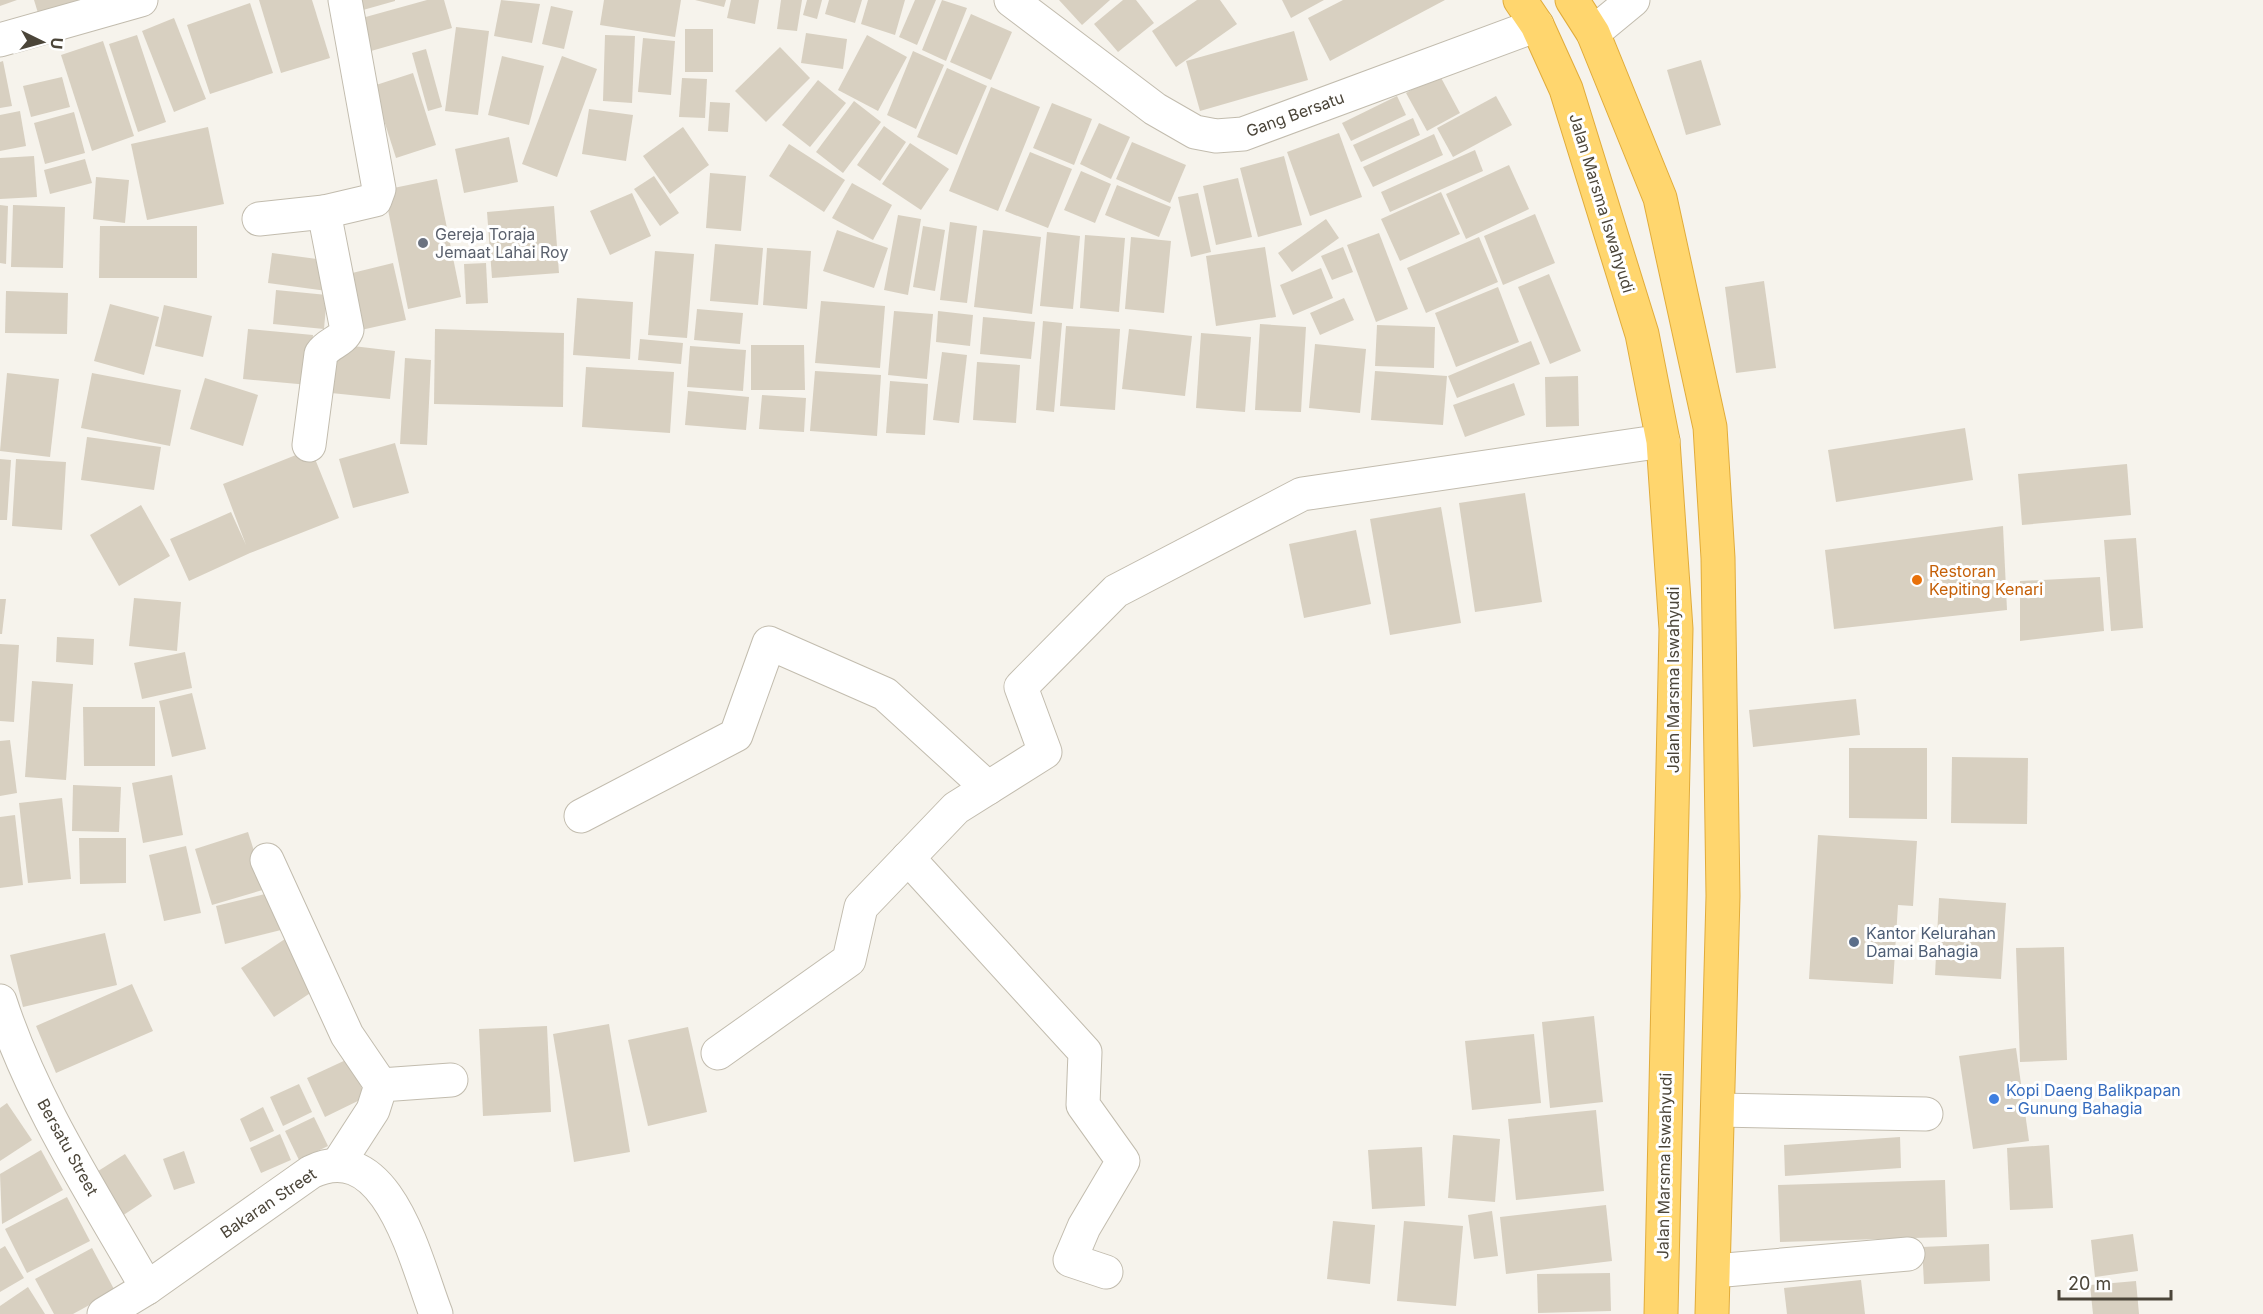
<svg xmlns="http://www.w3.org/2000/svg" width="2263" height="1314" font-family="Inter,sans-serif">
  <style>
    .building { fill: #d8d0c1 }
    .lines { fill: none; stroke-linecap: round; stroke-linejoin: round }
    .minor-casing { stroke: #c2bcae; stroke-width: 35 }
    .highway-casing { stroke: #e1ac3b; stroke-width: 35 }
    .minor { stroke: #fff; stroke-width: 33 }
    .highway { stroke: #ffd66e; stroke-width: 33 }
    .worship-dot { fill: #6b7280; stroke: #fff; stroke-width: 2 }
    .food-dot { fill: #e8710a; stroke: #fff; stroke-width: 2 }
    .service-dot { fill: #5c6f8a; stroke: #fff; stroke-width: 2 }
    .shop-dot { fill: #3f7fe0; stroke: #fff; stroke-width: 2 }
    .labels { text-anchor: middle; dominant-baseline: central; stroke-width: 6; stroke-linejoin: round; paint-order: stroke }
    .street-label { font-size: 16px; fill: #4b4539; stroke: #fff }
    .worship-label { font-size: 16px; fill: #5b616d; stroke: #fff; text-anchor: start }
    .food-label { font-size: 16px; fill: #c56008; stroke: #fff; text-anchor: start }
    .service-label { font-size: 16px; fill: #4e5e75; stroke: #fff; text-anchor: start }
    .shop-label { font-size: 16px; fill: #366cbe; stroke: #fff; text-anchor: start }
  </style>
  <rect width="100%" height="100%" fill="#f6f3ec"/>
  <g class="building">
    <path d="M0 0H17L0 6Z"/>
    <path d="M34 0H78V1L38 13Z"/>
    <path d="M259 0H312L330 58 281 73Z"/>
    <path d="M360 0H395V1L363 10Z"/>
    <path d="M427 0H444L452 28 371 51 362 18Z"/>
    <path d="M501 0 540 4 532 43 494 36Z"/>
    <path d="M604 0H681L675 37 600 25Z"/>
    <path d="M695 0H726L724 7Z"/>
    <path d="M731 0H759L755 24 727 18Z"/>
    <path d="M781 0H802L797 31 777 29Z"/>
    <path d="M807 0H822L817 19 803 15Z"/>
    <path d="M829 0H862L855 23 825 14Z"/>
    <path d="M868 0H905L895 35 861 24Z"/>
    <path d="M915 0H936L917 45 899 37Z"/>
    <path d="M942 0 967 8 946 61 922 50Z"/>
    <path d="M1059 0H1110L1082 25Z"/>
    <path d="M1123 0H1136L1154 23 1118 52 1094 24Z"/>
    <path d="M1197 0H1220L1237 24 1176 67 1152 31Z"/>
    <path d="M1282 0H1324L1291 18Z"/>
    <path d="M1343 0H1445L1330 61 1308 18Z"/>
    <path d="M250 3 273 73 210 94 187 25Z"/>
    <path d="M551 6 573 11 564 49 542 44Z"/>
    <path d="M971 14 1012 32 991 80 950 62Z"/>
    <path d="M174 18 206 99 174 112 142 31Z"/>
    <path d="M456 27 489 31 478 115 445 111Z"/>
    <rect x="685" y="29" width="28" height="43"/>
    <path d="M1294 31 1308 80 1200 111 1186 61Z"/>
    <path d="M806 33 847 39 843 69 801 63Z"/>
    <path d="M137 35 166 122 138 132 109 44Z"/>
    <path d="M605 35 635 36 632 103 603 101Z"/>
    <path d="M867 35 907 57 878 111 838 90Z"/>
    <path d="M643 38 675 41 671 95 638 92Z"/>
    <path d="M103 41 134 136 92 151 61 55Z"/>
    <path d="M780 47 810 78 766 122 735 91Z"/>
    <path d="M426 49 442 107 428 111 412 53Z"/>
    <path d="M913 51 944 65 916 129 887 115Z"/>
    <path d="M502 56 544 66 529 125 488 115Z"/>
    <path d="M562 56 597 69 557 177 522 164Z"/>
    <path d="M1701 60 1721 125 1686 135 1667 70Z"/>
    <path d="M3 61 12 106 0 108V62Z"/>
    <path d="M947 68 987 86 957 155 917 137Z"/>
    <path d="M413 73 436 145 396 158 373 86Z"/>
    <path d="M1439 74 1460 113 1427 131 1406 93Z"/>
    <path d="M62 77 70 107 31 117 23 86Z"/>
    <path d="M682 78 707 79 705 118 679 117Z"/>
    <path d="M818 80 846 103 810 147 782 125Z"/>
    <path d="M991 87 1040 107 998 211 949 191Z"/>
    <path d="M1397 96 1406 115 1351 141 1342 123Z"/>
    <path d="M1496 96 1512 125 1453 157 1437 128Z"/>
    <path d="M854 101 881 122 843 173 816 152Z"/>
    <path d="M710 102 730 103 728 132 708 131Z"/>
    <path d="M1052 103 1092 119 1074 165 1033 148Z"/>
    <path d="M589 109 633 115 626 161 582 154Z"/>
    <path d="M20 111 26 146 0 151V115Z"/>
    <path d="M74 112 85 153 45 164 34 123Z"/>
    <path d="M1413 118 1420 135 1361 162 1353 145Z"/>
    <path d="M1099 123 1130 137 1111 179 1080 164Z"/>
    <path d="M884 126 906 142 880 181 857 165Z"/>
    <path d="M208 127 224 204 147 220 131 144Z"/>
    <path d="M683 127 709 165 670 194 643 156Z"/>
    <path d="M1339 133 1362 197 1310 216 1287 152Z"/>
    <path d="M1434 134 1443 155 1373 187 1363 167Z"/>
    <path d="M509 137 518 182 464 193 455 149Z"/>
    <path d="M1132 142 1186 165 1170 203 1116 179Z"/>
    <path d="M910 143 949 169 921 210 882 184Z"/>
    <path d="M789 144 845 180 824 212 769 176Z"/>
    <path d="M1475 150 1483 171 1390 212 1381 192Z"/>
    <path d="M1030 152 1072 169 1048 228 1005 211Z"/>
    <path d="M34 156 37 197 0 199V158Z"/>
    <path d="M1284 156 1302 225 1258 237 1240 168Z"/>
    <path d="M85 159 92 183 50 194 44 170Z"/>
    <path d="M1509 165 1529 209 1466 239 1446 194Z"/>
    <path d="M1081 171 1111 184 1095 223 1064 210Z"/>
    <path d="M710 173 746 176 741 231 706 228Z"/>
    <path d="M654 176 679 213 660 226 634 189Z"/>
    <path d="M96 177 129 180 125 223 93 219Z"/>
    <path d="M1238 178 1252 237 1216 245 1203 186Z"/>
    <path d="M437 179 461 297 408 309 384 190Z"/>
    <path d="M852 183 892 205 873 240 832 218Z"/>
    <path d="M1117 185 1171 207 1159 237 1105 215Z"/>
    <path d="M1441 192 1460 234 1400 261 1381 219Z"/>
    <path d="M632 193 651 236 610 255 590 211Z"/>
    <path d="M1198 193 1211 252 1191 257 1178 197Z"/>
    <path d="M0 205 8 206 6 264 0 263Z"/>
    <path d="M13 205 65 207 63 268 11 267Z"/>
    <path d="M554 206 559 273 492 278 487 212Z"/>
    <path d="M1535 214 1555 263 1503 285 1484 236Z"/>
    <path d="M898 215 921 219 908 295 884 290Z"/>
    <path d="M1326 219 1339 238 1292 272 1278 253Z"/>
    <path d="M950 222 977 226 967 303 940 300Z"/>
    <path d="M100 226H197V278H99Z"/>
    <path d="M923 226 945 230 935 291 913 287Z"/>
    <path d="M837 230 888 248 874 288 823 271Z"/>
    <path d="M983 230 1041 237 1032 314 974 307Z"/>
    <path d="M1047 232 1080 236 1073 309 1040 306Z"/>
    <path d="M1379 233 1408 309 1376 322 1347 245Z"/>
    <path d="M1085 235 1125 238 1119 312 1080 308Z"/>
    <path d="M1131 237 1171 241 1164 313 1125 309Z"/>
    <path d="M1479 237 1498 282 1426 313 1407 268Z"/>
    <path d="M715 244 763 248 758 305 710 301Z"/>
    <path d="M1265 247 1276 317 1216 326 1206 256Z"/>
    <path d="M1343 247 1353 272 1332 280 1321 256Z"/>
    <path d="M767 248 811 251 807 309 763 305Z"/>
    <path d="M655 251 694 254 687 338 648 335Z"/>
    <path d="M272 253 332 261 327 291 268 283Z"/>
    <path d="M393 263 406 320 352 332 340 276Z"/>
    <path d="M486 263 488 303 466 304 464 264Z"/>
    <path d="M1321 268 1333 298 1293 315 1280 285Z"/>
    <path d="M1549 274 1581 351 1550 364 1518 287Z"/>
    <path d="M1764 281 1776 368 1736 373 1725 287Z"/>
    <path d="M1498 287 1519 342 1456 367 1435 313Z"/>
    <path d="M276 290 327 295 324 329 273 324Z"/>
    <path d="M6 291 68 293 67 334 5 333Z"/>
    <path d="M577 298 633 302 630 359 573 355Z"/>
    <path d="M1344 298 1354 320 1320 335 1310 313Z"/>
    <path d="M821 301 885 306 880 368 815 363Z"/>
    <path d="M110 304 159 317 144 375 94 361Z"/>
    <path d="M164 305 212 316 203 357 155 346Z"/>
    <path d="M697 309 743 313 740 344 694 340Z"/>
    <path d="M894 311 933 314 927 379 888 375Z"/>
    <path d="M938 311 973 315 970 346 936 342Z"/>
    <path d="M983 317 1035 322 1031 359 980 354Z"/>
    <path d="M1043 321 1062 323 1054 412 1036 410Z"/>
    <path d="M1260 324 1306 327 1301 412 1255 410Z"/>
    <path d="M1377 325 1435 327 1434 368 1375 366Z"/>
    <path d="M1066 326 1120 329 1115 410 1060 406Z"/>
    <path d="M248 329 313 335 309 385 243 379Z"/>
    <path d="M435 329 564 333 563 407 434 404Z"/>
    <path d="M1129 329 1192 336 1185 396 1122 389Z"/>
    <path d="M1201 333 1251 337 1245 412 1196 408Z"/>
    <path d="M640 339 683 343 681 364 638 360Z"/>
    <path d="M1531 341 1540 364 1457 398 1448 376Z"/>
    <path d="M336 344 395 351 390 399 331 393Z"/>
    <path d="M1315 344 1366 349 1360 413 1309 408Z"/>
    <path d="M751 345H804L805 390H751Z"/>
    <path d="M690 346 746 350 743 391 687 387Z"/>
    <path d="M942 352 967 355 959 423 933 420Z"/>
    <path d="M405 358 431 360 427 445 400 444Z"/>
    <path d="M977 362 1020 365 1016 423 973 420Z"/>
    <path d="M586 367 674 372 670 433 582 427Z"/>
    <path d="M815 371 881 375 877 436 810 431Z"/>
    <path d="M1375 371 1447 376 1443 425 1371 420Z"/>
    <path d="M7 373 59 379 50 457 0 451Z"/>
    <path d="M92 373 181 390 170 446 81 428Z"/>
    <path d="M1578 376 1579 426 1546 427 1545 377Z"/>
    <path d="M205 378 258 395 243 446 190 429Z"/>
    <path d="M890 381 928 384 925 435 886 433Z"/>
    <path d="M1514 383 1525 415 1465 437 1453 405Z"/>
    <path d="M688 391 749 397 746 430 685 425Z"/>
    <path d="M762 395 806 398 804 432 759 429Z"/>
    <path d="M1965 428 1973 480 1836 502 1828 450Z"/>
    <path d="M87 437 161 447 154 490 81 480Z"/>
    <path d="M395 443 409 493 353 508 339 459Z"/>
    <path d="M311 449 339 518 250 553 189 581 170 539 231 512 246 545 223 484Z"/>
    <path d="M0 459 11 460 7 520H0Z"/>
    <path d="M16 459 66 462 62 530 12 526Z"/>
    <path d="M2127 464 2131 515 2022 525 2018 474Z"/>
    <path d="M1525 493 1542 602 1475 612 1459 503Z"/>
    <path d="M141 505 170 556 119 586 90 535Z"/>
    <path d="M1441 507 1461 623 1390 635 1370 519Z"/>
    <path d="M2003 526 2007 610 1834 629 1825 550Z"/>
    <path d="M1356 530 1371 604 1304 618 1289 544Z"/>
    <path d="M2136 538 2143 628 2111 631 2104 540Z"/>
    <path d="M2100 577 2104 631 2020 641V581Z"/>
    <path d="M134 598 181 602 177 651 129 646Z"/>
    <path d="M0 599H6L2 634H0Z"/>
    <path d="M57 637 94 639 93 665 56 662Z"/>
    <path d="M0 644 19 645 14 722 0 721Z"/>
    <path d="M185 652 192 688 142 699 134 663Z"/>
    <path d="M32 681 73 684 66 780 25 777Z"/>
    <path d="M192 693 206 749 172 757 159 701Z"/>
    <path d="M1856 699 1860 735 1753 747 1749 710Z"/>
    <path d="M83 707H155V766H84Z"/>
    <path d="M10 740 17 793 0 796V741Z"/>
    <path d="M1849 748H1927V819L1849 818Z"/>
    <path d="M1952 757 2028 758 2027 824 1951 823Z"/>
    <path d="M172 775 183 835 143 843 132 783Z"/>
    <path d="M73 785 121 787 119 832 72 831Z"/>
    <path d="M62 798 71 879 28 883 19 803Z"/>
    <path d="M15 815 23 885 0 888V817Z"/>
    <path d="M248 832 266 889 212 905 195 849Z"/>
    <path d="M1818 835 1917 841 1913 906 1898 905 1893 984 1809 979Z"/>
    <path d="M79 838H126V883L80 884Z"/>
    <path d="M186 846 201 913 164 921 149 855Z"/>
    <path d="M273 892 281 930 225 944 216 906Z"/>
    <path d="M1939 898 2006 903 2001 979 1935 975Z"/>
    <path d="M105 933 117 985 23 1007 10 955Z"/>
    <path d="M288 937 321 986 274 1017 241 968Z"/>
    <path d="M2064 947 2067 1060 2020 1062 2016 948Z"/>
    <path d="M132 984 153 1031 56 1073 36 1026Z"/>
    <path d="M1594 1016 1603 1102 1550 1108 1542 1022Z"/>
    <path d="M609 1024 630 1152 574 1162 553 1034Z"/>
    <path d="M547 1026 551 1112 483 1116 479 1029Z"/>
    <path d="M688 1027 707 1112 648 1126 628 1040Z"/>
    <path d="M1534 1034 1541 1103 1472 1110 1465 1041Z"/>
    <path d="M2016 1048 2029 1141 1973 1149 1959 1056Z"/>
    <path d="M348 1059 366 1097 325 1117 307 1078Z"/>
    <path d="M299 1084 312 1112 283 1126 270 1097Z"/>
    <path d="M7 1103 32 1140 0 1161V1108Z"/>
    <path d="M263 1107 274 1131 250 1142 240 1119Z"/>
    <path d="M1596 1110 1604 1191 1516 1200 1508 1119Z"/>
    <path d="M314 1117 328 1146 299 1160 285 1131Z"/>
    <path d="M280 1134 291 1160 261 1173 250 1148Z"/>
    <path d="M1453 1135 1500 1139 1495 1202 1448 1198Z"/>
    <path d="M1900 1137 1901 1168 1785 1176 1784 1145Z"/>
    <path d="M2049 1145 2053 1208 2010 1210 2007 1148Z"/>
    <path d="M1422 1147 1425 1206 1372 1209 1368 1150Z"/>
    <path d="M41 1150 63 1190 2 1224 0 1174Z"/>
    <path d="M184 1151 195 1183 174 1190 163 1159Z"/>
    <path d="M125 1154 152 1196 122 1216 95 1173Z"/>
    <path d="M1945 1180 1947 1237 1780 1242 1778 1185Z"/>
    <path d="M67 1197 90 1241 27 1273 5 1229Z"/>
    <path d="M1606 1205 1612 1261 1506 1274 1500 1217Z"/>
    <path d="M1492 1211 1498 1256 1474 1259 1468 1215Z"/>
    <path d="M1333 1221 1375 1225 1370 1284 1327 1279Z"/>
    <path d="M1404 1221 1463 1226 1456 1306 1397 1301Z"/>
    <path d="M2133 1234 2138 1271 2095 1277 2091 1240Z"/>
    <path d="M1989 1244 1990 1281 1924 1284 1922 1247Z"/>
    <path d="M5 1246 24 1278 0 1292V1249Z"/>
    <path d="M92 1248 115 1291 73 1314H54L35 1279Z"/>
    <path d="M1610 1273 1611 1311 1538 1313 1537 1274Z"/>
    <path d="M1861 1280 1865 1314H1787L1784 1288Z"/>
    <path d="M2136 1281 2139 1314H2093L2090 1285Z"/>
    <path d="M28 1287 45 1314H0V1306Z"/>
  </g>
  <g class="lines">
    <defs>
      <g id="minor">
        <path d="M1011 0 1155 109 1195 132 1216 136 1243 134 1537 25"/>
        <path d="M1593 33 1633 0"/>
        <path d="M0 40 141 0"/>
        <path d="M259 219 324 212"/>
        <path d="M309 445 321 354C328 343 342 342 347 330L324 212 375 200 379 189 345 0"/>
        <path d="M581 816 736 735 769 643 885 694 988 788"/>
        <path d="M908 858 1085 1052 1083 1105 1123 1161 1084 1227 1070 1260 1106 1272"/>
        <path d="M267 860 347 1035 381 1085"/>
        <path d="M0 1001C33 1103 94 1195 147 1288"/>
        <path d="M718 1053 849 960 861 907 956 808 1045 752 1021 687 1116 591 1302 494 1663 441"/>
        <path d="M1718 1110 1926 1114"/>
        <path d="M338 1164 373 1110 381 1085 451 1080"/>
        <path d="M1714 1271 1908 1254"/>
        <path d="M104 1314 147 1288 311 1172C388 1135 416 1263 436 1314"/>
      </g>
      <g id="highway">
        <path d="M1520 0 1537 25 1566 89 1642 334 1663 441 1676 629 1661 1314"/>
        <path d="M1572 0 1593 33 1660 198 1710 427 1718 558 1723 896 1712 1314"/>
      </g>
    </defs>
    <use href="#minor" class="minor-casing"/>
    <use href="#highway" class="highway-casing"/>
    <use href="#minor" class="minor"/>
    <use href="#highway" class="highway"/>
  </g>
  <circle class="worship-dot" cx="423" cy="243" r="6"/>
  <circle class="food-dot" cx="1917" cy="580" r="6"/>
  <circle class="service-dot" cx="1854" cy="942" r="6"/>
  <circle class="shop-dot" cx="1994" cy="1099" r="6"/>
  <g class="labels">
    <g class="street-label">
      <text transform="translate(1295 114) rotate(-20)">Gang Bersatu</text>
      <text transform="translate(1602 203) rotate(73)">Jalan Marsma Iswahyudi</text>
      <text transform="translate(1673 680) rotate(-90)">Jalan Marsma Iswahyudi</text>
      <text transform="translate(68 1147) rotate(61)">Bersatu Street</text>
      <text transform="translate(1664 1166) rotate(-89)">Jalan Marsma Iswahyudi</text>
      <text transform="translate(268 1203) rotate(-34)">Bakaran Street</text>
    </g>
    <g class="worship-label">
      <text x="435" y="234">Gereja Toraja<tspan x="435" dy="18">Jemaat Lahai Roy</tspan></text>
    </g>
    <g class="food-label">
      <text x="1929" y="571">Restoran<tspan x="1929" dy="18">Kepiting Kenari</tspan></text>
    </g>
    <g class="service-label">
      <text x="1866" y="933">Kantor Kelurahan<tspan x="1866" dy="18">Damai Bahagia</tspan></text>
    </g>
    <g class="shop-label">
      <text x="2006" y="1090">Kopi Daeng Balikpapan<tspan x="2006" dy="18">- Gunung Bahagia</tspan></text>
    </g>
  </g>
  <g transform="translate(42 42) rotate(95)" stroke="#ffffff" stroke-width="4.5" paint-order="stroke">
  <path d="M0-4.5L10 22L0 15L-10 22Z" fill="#4b4539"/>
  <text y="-9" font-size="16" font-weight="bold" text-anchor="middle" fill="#4b4539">U</text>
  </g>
  <path d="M2059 1290v9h112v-9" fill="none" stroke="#4b4539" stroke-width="3"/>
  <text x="2068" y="1290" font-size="18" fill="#4b4539" stroke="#ffffff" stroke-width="4.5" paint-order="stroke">20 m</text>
</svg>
